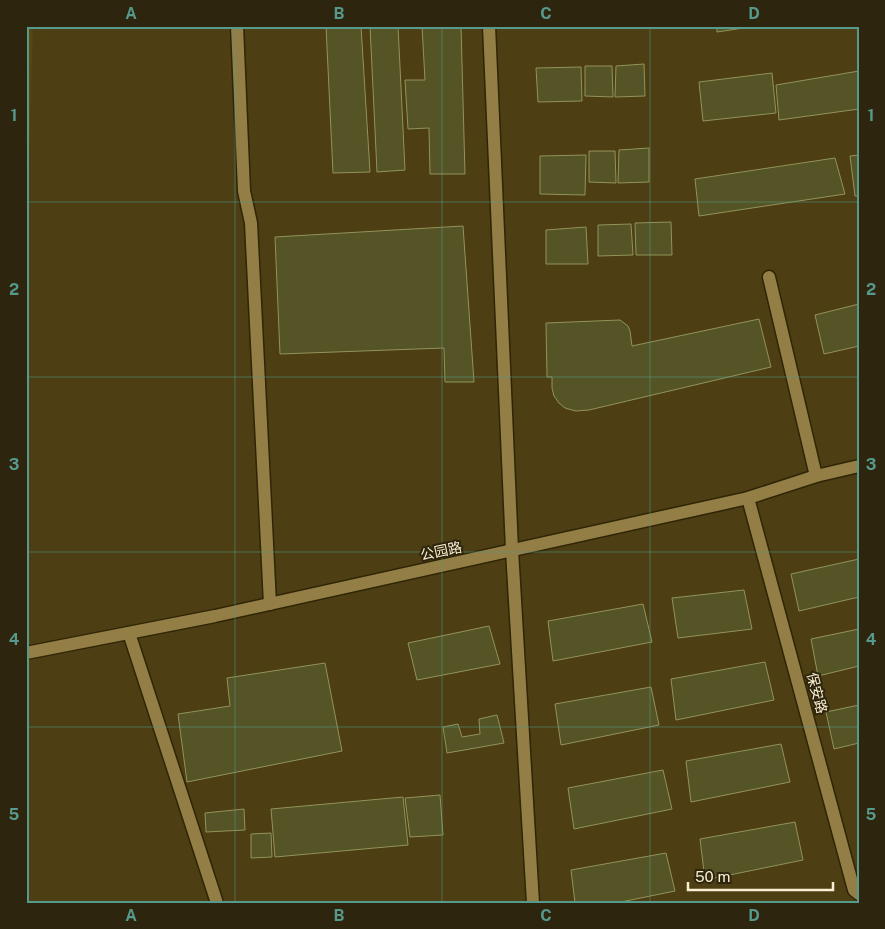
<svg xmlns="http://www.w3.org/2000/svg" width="885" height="929" font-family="'Public Sans','Noto Sans SC',sans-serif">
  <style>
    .built { fill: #574512 }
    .building { fill: #545426; stroke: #92935a }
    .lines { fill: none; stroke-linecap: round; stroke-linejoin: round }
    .minor-casing { stroke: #2f2507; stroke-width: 15 }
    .tertiary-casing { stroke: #2f2507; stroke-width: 15 }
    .minor { stroke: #937e46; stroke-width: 12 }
    .tertiary { stroke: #937e46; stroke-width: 12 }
    .grid { fill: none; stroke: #559a8c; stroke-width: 1; stroke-opacity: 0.55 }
    .labels { text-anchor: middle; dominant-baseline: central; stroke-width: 4; stroke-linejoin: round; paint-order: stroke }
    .street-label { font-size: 14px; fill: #f9eed1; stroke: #2e250e }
    .neatline { fill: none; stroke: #559a8c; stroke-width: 2 }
    .grid-label { font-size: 16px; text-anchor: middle; font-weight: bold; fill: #559a8c }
  </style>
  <rect width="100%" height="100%" fill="#4d3e13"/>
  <path class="built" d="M26 26H33L26 265Z"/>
  <g class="building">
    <path d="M326 26H361L370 172 333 173Z"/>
    <path d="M370 26H398L405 170 377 172Z"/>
    <path d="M422 26H461L465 174H430L429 128 408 129 405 80H425Z"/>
    <path d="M717 26H757L717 32Z"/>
    <path d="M644 64 645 96 615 97 616 66Z"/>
    <path d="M585 66H612L613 97 585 96Z"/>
    <path d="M581 67 582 101 538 102 536 68Z"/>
    <path d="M859 71V109L779 120 776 85Z"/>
    <path d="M772 73 776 113 703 121 699 82Z"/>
    <path d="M649 148V182L618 183 619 150Z"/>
    <path d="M589 151H615L616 183 589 182Z"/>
    <path d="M586 155 585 195 540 194V156Z"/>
    <path d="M859 155V196H855L850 156Z"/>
    <path d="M835 158 845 194 699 216 695 179Z"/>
    <path d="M671 222 672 255H636L635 223Z"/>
    <path d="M631 224 633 255 598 256V225Z"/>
    <path d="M463 226 474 382H445L444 348 280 354 275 237Z"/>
    <path d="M586 227 588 264H546V230Z"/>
    <path d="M859 304V346L824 354 815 315Z"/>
    <path d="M759 319 771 367 589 410 576 411 565 408 559 403 554 396 552 388V377H547L546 323 620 320 628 326 630 331 632 346Z"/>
    <path d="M859 559V597L799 611 791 574Z"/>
    <path d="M744 590 752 629 678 638 672 598Z"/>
    <path d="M643 604 652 642 553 661 548 621Z"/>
    <path d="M489 626 500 664 417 680 408 643Z"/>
    <path d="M859 629V666L818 676 811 639Z"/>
    <path d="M765 662 774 700 676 720 671 679Z"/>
    <path d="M325 663 342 751 187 782 178 714 230 706 227 678Z"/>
    <path d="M651 687 659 725 561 745 555 704Z"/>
    <path d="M859 705V743L834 749 826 712Z"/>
    <path d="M497 715 504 743 447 753 443 727 458 724 462 737 480 734 479 719Z"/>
    <path d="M781 744 790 782 691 802 686 761Z"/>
    <path d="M663 770 672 809 574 829 568 788Z"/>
    <path d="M440 795 443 835 410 837 405 798Z"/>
    <path d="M403 797 408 845 275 857 271 809Z"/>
    <path d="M244 809 245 830 206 832 205 813Z"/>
    <path d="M795 822 803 860 705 880 700 839Z"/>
    <path d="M271 833 272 857 251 858V834Z"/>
    <path d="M666 853 675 891 616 903H575L571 870Z"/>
  </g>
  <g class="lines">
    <defs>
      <g id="minor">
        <path d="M237 26 244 191 251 223 270 604"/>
        <path d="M489 26 512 550 533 903"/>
        <path d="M769 277 816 476"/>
        <path d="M748 498 854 890 859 894"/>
        <path d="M129 633 217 903"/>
      </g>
      <path id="tertiary" d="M26 653 215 616 748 498 816 476 859 466"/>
    </defs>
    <use href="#minor" class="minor-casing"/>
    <use href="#tertiary" class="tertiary-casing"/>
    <use href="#minor" class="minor"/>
    <use href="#tertiary" class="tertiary"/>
  </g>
  <path class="grid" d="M235 26V903M442 26V903M650 26V903M26 202H859M26 377H859M26 552H859M26 727H859"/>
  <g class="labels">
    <g class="street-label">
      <text transform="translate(441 551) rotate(-12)">公园路</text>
      <text transform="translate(817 693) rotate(75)">保安路</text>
    </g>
  </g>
  <rect width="885" height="929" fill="none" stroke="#2e250e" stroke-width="55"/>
  <path d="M688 882v8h145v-8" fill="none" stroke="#f9eed1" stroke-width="2.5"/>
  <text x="695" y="882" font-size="15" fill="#f9eed1" stroke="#2e250e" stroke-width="4" paint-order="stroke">50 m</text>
  <rect x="28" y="28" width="830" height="874" class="neatline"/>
  <g class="grid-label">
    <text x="131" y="19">A</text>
    <text x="339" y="19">B</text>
    <text x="546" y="19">C</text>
    <text x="754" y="19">D</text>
    <text x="14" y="121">1</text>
    <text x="871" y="121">1</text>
    <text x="14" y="295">2</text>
    <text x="871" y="295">2</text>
    <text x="14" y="470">3</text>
    <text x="871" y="470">3</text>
    <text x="14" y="645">4</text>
    <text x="871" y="645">4</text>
    <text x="14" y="820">5</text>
    <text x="871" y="820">5</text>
    <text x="131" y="921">A</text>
    <text x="339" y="921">B</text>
    <text x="546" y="921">C</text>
    <text x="754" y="921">D</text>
  </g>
</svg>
